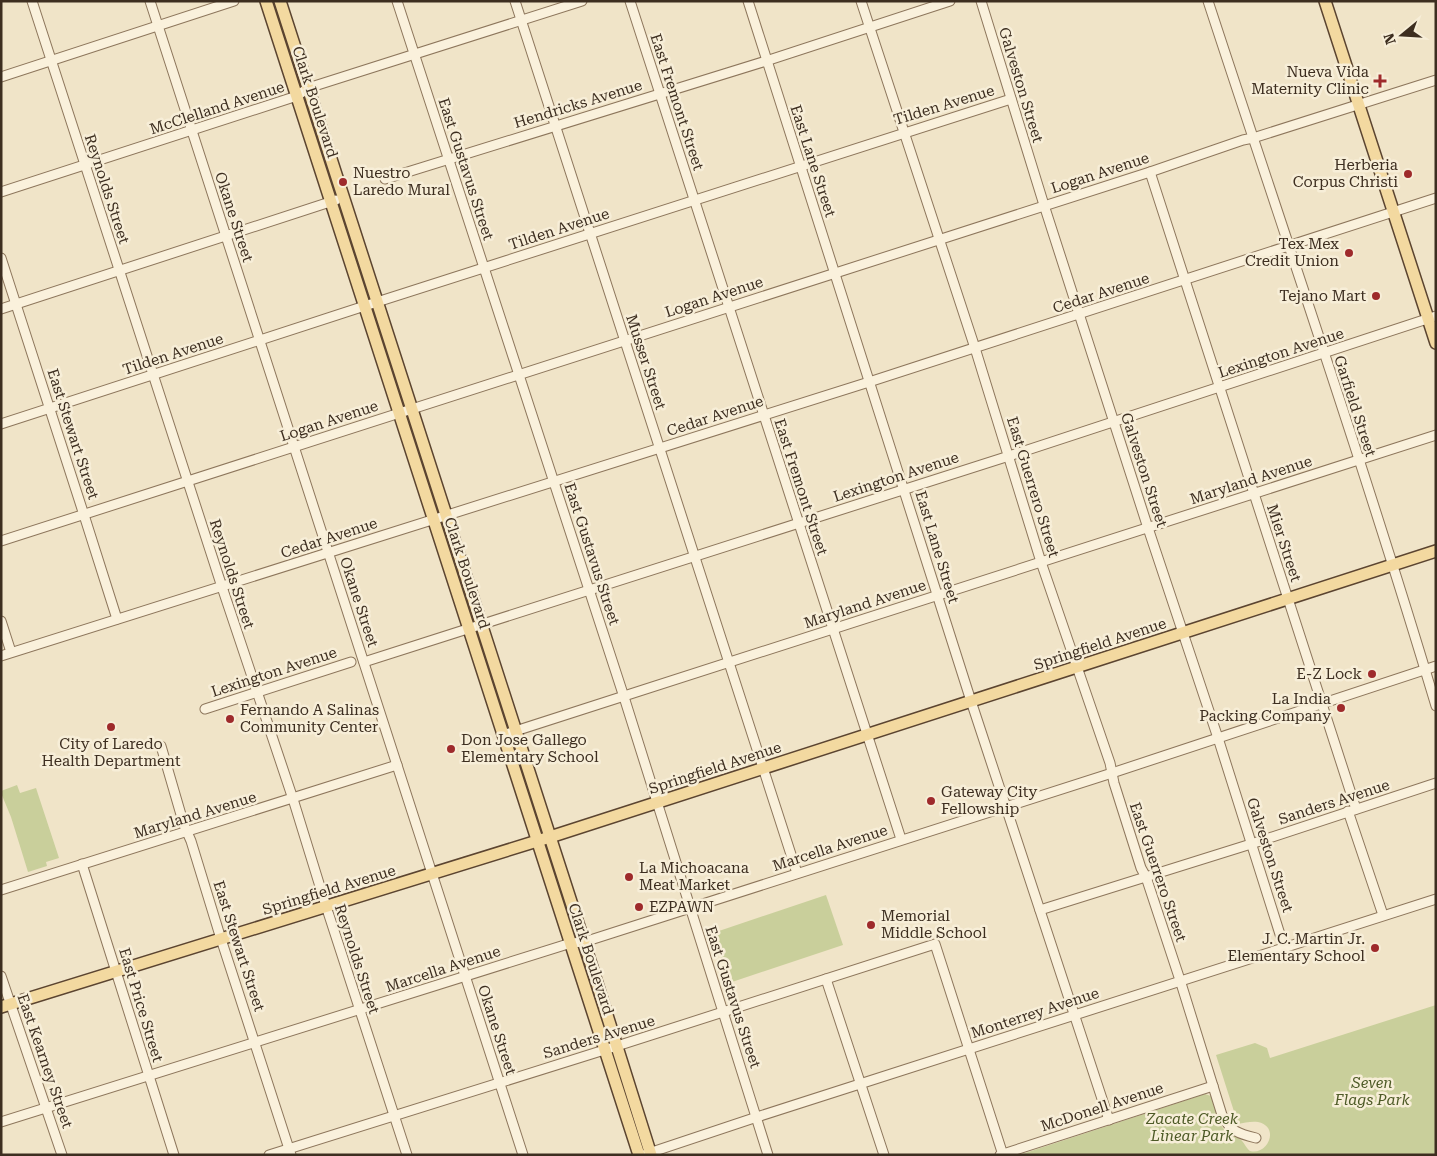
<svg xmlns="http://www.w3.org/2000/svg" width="1437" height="1156" font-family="'Roboto Serif',serif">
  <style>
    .green { fill: #c9cf9b }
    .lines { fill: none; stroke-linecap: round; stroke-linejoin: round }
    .minor-casing { stroke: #8d765c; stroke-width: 11 }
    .major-casing { stroke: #5b4430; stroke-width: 14 }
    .minor { stroke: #faf1dc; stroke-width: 9 }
    .major { stroke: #f3d9a0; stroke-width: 11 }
    .poi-dot { fill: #9e2a2b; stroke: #f7eed8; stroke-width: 2 }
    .labels { text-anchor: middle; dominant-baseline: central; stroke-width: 5; stroke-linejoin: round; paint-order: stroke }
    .poi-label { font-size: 15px; fill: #3d2e20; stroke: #f7eed8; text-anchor: end }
    .street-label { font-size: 15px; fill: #3d2e20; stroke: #f7eed8 }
    .park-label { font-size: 15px; font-style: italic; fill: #4d5a26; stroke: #f7eed8 }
  </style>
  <rect width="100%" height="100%" fill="#f0e4c8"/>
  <g class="green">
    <path d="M17 785 20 793 36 788 59 858 46 862 47 866 28 872 11 817 1 793V791Z"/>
    <path d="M826 895 843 945 729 983 713 933Z"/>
    <path d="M1436 1005V1155H1019L1205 1094 1211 1096C1214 1105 1216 1116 1221 1125 1225 1133 1234 1134 1240 1139 1244 1142 1246 1148 1250 1151 1267 1156 1281 1127 1258 1122 1251 1121 1244 1123 1238 1124L1216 1055 1255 1043 1267 1048 1270 1058Z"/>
  </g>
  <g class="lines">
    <defs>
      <g id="minor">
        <path d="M32 1 222 587 293 799 326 906 407 1155"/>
        <path d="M150 1 523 1155"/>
        <path d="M397 1 624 697 768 1155"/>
        <path d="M515 1 797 873"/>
        <path d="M630 1 901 839"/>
        <path d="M748 1 971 701 1109 1120"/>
        <path d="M861 1 975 348 1041 562 1110 763 1114 783 1141 868 1146 877 1180 980 1222 1115C1230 1131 1239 1134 1256 1138"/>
        <path d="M981 1 1044 205 1148 528 1218 738 1284 947"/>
        <path d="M1208 1C1285 236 1365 469 1436 706"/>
        <path d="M1 77 234 1"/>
        <path d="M1150 172 1356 809"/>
        <path d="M385 179 766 61 950 1"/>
        <path d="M1 192 297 96 308 88 582 1"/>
        <path d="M1 258 84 515 117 619"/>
        <path d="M1 309 336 200"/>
        <path d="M1 424 377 302 1011 99"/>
        <path d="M1 541 1150 172 1243 140 1253 138 1436 80"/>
        <path d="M1 621 11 652"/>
        <path d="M1 656 869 382 1436 198"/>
        <path d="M364 662 1009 456 1436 316"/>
        <path d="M205 709 351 662"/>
        <path d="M503 735 1436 435"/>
        <path d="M161 746 184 825 191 841 221 939 291 1155"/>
        <path d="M1348 811 1383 915"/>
        <path d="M82 864 174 1155"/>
        <path d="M1 890 397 765"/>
        <path d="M1040 910 1251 844 1436 783"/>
        <path d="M1 976 62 1155"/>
        <path d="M826 979 884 1155"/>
        <path d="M1 1122 571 943 584 942 1112 773 1436 666"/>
        <path d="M646 1154 757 1117 1436 899"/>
        <path d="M269 1155 617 1046 935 944 1003 1155"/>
        <path d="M1000 1155 1213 1086"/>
      </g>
      <g id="major">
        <path d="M266 1 639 1155"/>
        <path d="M280 1 584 942 651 1155"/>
        <path d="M1325 1 1436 343"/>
        <path d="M1 1007 550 837 1436 551"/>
      </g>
    </defs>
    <use href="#minor" class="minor-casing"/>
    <use href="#major" class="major-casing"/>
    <use href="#minor" class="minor"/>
    <use href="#major" class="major"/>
  </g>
  <g class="poi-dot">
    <path d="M1377.5 73.5h5v5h5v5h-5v5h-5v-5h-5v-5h5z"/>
    <circle cx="1408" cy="174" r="5"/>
    <circle cx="343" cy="182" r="5"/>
    <circle cx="1349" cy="253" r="5"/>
    <circle cx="1376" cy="296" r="5"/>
    <circle cx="1372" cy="674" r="5"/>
    <circle cx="1341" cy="708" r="5"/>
    <circle cx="230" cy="719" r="5"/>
    <circle cx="111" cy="727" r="5"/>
    <circle cx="451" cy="749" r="5"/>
    <circle cx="931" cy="801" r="5"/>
    <circle cx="629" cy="877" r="5"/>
    <circle cx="639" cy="907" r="5"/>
    <circle cx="871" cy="925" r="5"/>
    <circle cx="1375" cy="948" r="5"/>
  </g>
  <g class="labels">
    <g class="poi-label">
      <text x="1369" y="72">Nueva Vida<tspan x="1369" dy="17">Maternity Clinic</tspan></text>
      <text x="1398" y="165">Herberia<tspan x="1398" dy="17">Corpus Christi</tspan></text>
      <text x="353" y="173" text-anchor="start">Nuestro<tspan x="353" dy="17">Laredo Mural</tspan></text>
      <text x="1339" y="244">Tex Mex<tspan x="1339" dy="17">Credit Union</tspan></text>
      <text x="1366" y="296">Tejano Mart</text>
      <text x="1362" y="674">E-Z Lock</text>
      <text x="1331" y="699">La India<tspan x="1331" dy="17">Packing Company</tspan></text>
      <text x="240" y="710" text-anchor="start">Fernando A Salinas<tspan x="240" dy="17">Community Center</tspan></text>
      <text x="461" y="740" text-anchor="start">Don Jose Gallego<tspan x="461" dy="17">Elementary School</tspan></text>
      <text x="111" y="744" text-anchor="middle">City of Laredo<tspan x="111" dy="17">Health Department</tspan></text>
      <text x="941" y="792" text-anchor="start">Gateway City<tspan x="941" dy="17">Fellowship</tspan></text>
      <text x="639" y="868" text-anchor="start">La Michoacana<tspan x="639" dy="17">Meat Market</tspan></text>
      <text x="649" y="907" text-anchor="start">EZPAWN</text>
      <text x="881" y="916" text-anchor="start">Memorial<tspan x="881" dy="17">Middle School</tspan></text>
      <text x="1365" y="939">J. C. Martin Jr.<tspan x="1365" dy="17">Elementary School</tspan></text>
    </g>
    <g class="street-label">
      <text transform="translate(1021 85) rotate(73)">Galveston Street</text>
      <text transform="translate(315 102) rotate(72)">Clark Boulevard</text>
      <text transform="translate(677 102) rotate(72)">East Fremont Street</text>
      <text transform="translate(578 104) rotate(-17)">Hendricks Avenue</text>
      <text transform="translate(944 105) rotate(-17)">Tilden Avenue</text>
      <text transform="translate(217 108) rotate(-18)">McClelland Avenue</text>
      <text transform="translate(813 161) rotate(72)">East Lane Street</text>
      <text transform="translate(466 169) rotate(72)">East Gustavus Street</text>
      <text transform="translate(1100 173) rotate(-18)">Logan Avenue</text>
      <text transform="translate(107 189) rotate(72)">Reynolds Street</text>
      <text transform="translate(234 217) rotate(72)">Okane Street</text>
      <text transform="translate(559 229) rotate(-18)">Tilden Avenue</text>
      <text transform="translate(1101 293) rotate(-18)">Cedar Avenue</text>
      <text transform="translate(714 297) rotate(-18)">Logan Avenue</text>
      <text transform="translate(1281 353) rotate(-18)">Lexington Avenue</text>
      <text transform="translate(173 354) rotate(-18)">Tilden Avenue</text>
      <text transform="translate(646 362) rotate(72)">Musser Street</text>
      <text transform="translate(1355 406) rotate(72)">Garfield Street</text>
      <text transform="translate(715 416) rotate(-18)">Cedar Avenue</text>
      <text transform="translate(329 421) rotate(-18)">Logan Avenue</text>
      <text transform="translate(73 434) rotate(72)">East Stewart Street</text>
      <text transform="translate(1144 470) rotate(72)">Galveston Street</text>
      <text transform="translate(896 477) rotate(-18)">Lexington Avenue</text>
      <text transform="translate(1251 480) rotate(-18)">Maryland Avenue</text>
      <text transform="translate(801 487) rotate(72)">East Fremont Street</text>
      <text transform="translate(1033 487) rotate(73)">East Guerrero Street</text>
      <text transform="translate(329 538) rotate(-18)">Cedar Avenue</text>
      <text transform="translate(1284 543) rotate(72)">Mier Street</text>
      <text transform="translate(937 547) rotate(73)">East Lane Street</text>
      <text transform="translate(592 554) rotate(72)">East Gustavus Street</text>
      <text transform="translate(467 573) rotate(72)">Clark Boulevard</text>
      <text transform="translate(232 574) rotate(72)">Reynolds Street</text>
      <text transform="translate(359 602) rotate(72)">Okane Street</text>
      <text transform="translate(865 604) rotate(-18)">Maryland Avenue</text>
      <text transform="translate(1100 644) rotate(-18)">Springfield Avenue</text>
      <text transform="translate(274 672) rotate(-18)">Lexington Avenue</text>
      <text transform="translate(715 768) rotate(-18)">Springfield Avenue</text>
      <text transform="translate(1334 802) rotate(-18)">Sanders Avenue</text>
      <text transform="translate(195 815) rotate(-17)">Maryland Avenue</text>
      <text transform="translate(830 848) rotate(-18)">Marcella Avenue</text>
      <text transform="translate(1270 855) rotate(72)">Galveston Street</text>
      <text transform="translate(1158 872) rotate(71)">East Guerrero Street</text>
      <text transform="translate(329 890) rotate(-17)">Springfield Avenue</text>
      <text transform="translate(239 946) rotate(72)">East Stewart Street</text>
      <text transform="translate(357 959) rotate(72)">Reynolds Street</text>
      <text transform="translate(591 959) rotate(72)">Clark Boulevard</text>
      <text transform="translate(443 969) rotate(-18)">Marcella Avenue</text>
      <text transform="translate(733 997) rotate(72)">East Gustavus Street</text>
      <text transform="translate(141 1005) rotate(73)">East Price Street</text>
      <text transform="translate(1035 1013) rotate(-18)">Monterrey Avenue</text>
      <text transform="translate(497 1030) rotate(72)">Okane Street</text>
      <text transform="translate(599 1037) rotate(-17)">Sanders Avenue</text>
      <text transform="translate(45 1061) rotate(71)">East Kearney Street</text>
      <text transform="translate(1102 1107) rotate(-18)">McDonell Avenue</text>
    </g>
    <g class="park-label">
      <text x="1372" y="1083">Seven<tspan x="1372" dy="17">Flags Park</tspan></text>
      <text x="1192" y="1119">Zacate Creek<tspan x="1192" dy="17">Linear Park</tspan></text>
    </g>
  </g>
  <rect width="1437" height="1156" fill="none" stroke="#3d2e20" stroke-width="5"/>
  <g transform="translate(1402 35) rotate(252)" stroke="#f7eed8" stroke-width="4" paint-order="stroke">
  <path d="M0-4L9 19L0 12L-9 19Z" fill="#3d2e20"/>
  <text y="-8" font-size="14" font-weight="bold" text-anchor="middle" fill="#3d2e20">N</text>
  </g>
</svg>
